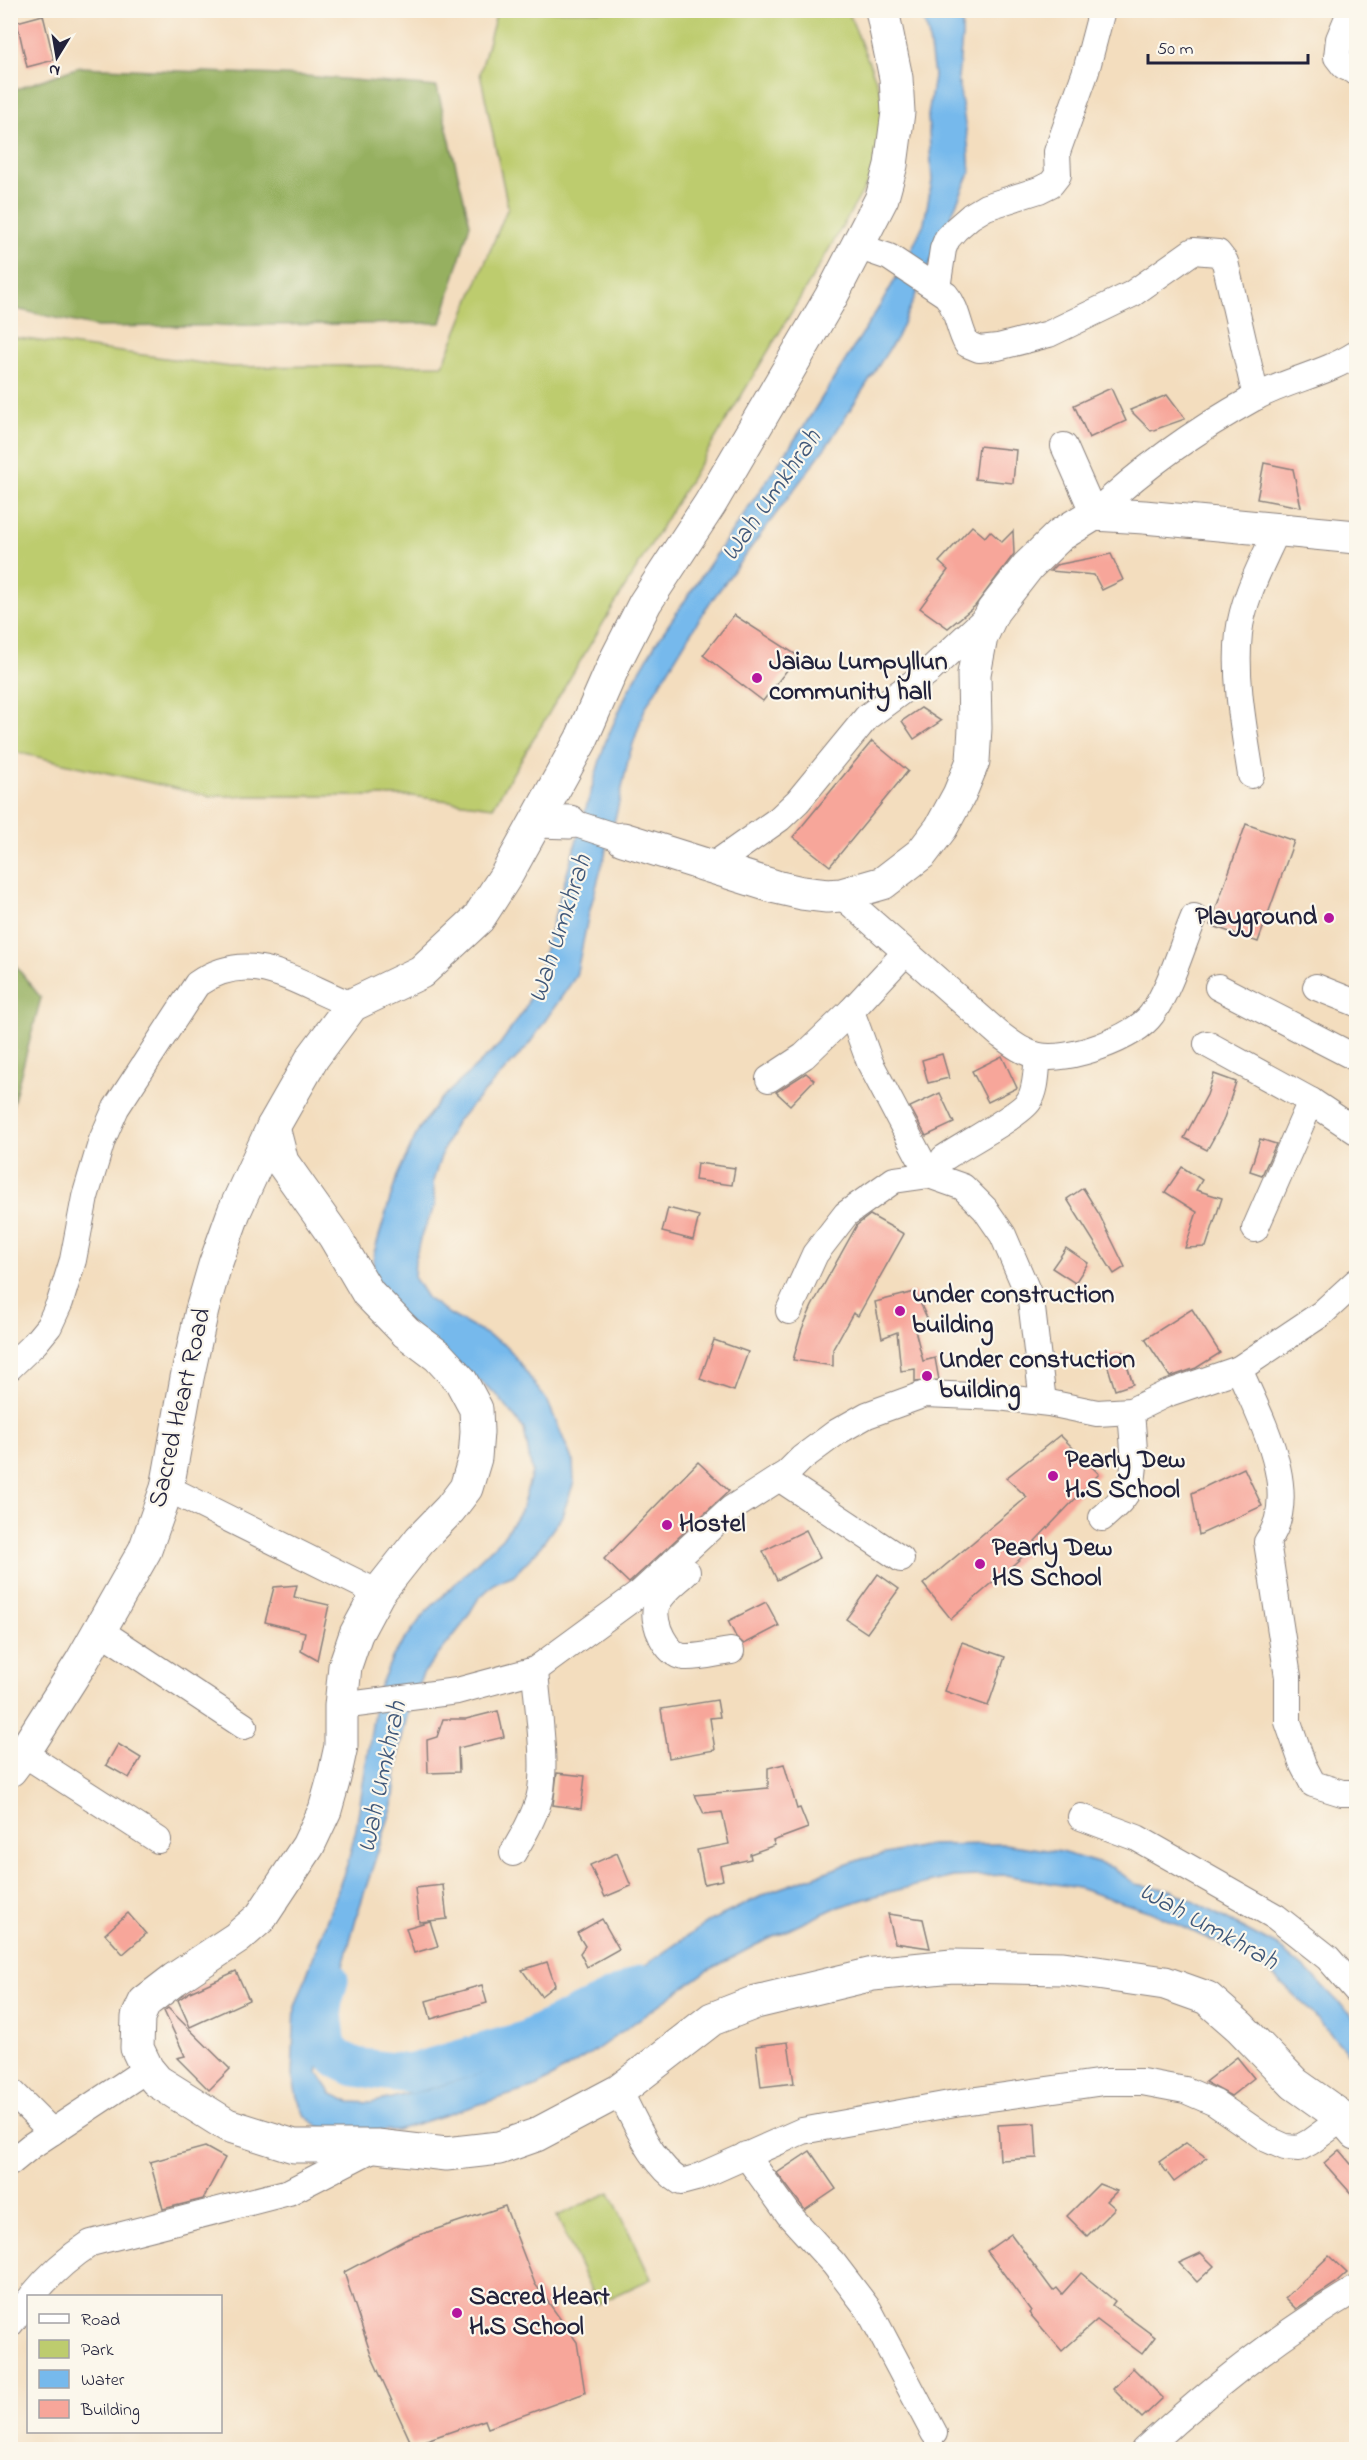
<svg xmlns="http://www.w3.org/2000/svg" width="1367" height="2460" font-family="'Indie Flower',sans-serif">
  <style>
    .green { fill: #bdcc6e; stroke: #707754; stroke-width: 1.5 }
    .forest { fill: #96b061; stroke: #5c694e; stroke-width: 1.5 }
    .water { fill: #76b9ec; stroke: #4c6e94; stroke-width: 1.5 }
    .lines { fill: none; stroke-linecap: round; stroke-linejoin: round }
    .river { stroke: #76b9ec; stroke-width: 39 }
    .building { fill: #f7a69a }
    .minor-casing { stroke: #8a807c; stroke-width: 28 }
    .tertiary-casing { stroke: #8a807c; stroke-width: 35 }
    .minor { stroke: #fff; stroke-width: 26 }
    .tertiary { stroke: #fff; stroke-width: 33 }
    .poi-dot { fill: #b5179e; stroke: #fbf7ec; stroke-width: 2 }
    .labels { text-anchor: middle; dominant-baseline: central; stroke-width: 4.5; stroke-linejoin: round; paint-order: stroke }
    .poi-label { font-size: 26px; font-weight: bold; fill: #22223b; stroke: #fbf7ec; text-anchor: start }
    .street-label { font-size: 26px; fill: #22223b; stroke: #fbf7ec }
    .water-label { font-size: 27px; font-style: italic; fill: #3f5779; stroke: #fbf7ec }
  </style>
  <rect width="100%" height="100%" fill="#fbf7ec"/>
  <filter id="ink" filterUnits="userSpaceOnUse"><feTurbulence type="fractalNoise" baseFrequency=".0167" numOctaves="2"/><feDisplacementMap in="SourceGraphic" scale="12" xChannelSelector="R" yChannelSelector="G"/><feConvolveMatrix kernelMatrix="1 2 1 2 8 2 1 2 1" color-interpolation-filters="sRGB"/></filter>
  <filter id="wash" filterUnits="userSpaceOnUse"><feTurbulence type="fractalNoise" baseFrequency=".008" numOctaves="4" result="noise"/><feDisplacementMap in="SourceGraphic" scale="24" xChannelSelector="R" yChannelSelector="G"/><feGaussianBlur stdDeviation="1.35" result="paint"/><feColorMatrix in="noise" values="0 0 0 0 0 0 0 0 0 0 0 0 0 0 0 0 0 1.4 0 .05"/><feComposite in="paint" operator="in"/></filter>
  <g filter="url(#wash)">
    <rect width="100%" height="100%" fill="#f3ddbe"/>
    <g class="green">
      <path d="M497 11H848L897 132C767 360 626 581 493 807L412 796H209L11 751V337L231 367 443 365 508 207 480 73Z"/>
      <path d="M610 2192 651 2279 597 2304 557 2216Z"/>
    </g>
    <g class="forest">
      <path d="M79 67 305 76 437 87 470 224 441 323 97 327 11 308V91Z"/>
      <path d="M11 960 41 998 11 1111Z"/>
    </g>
    <path class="water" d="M919 11H962V37L958 78 968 143 970 173 897 337 830 441 706 608 645 708 629 756 617 811 589 913 576 976 527 1047 456 1122 442 1153 433 1181 435 1205 420 1239 415 1260 414 1277 428 1299 451 1315 507 1346 548 1402 573 1462 574 1482 562 1516 538 1550 514 1575 495 1583 478 1599 463 1624 423 1674 410 1703 399 1751 393 1805 357 1915 327 2024 318 2073 332 2094 350 2102 371 2103 428 2089 523 2060 598 2005 638 1970 708 1922 772 1891 862 1859 928 1845 1004 1844 1061 1852 1114 1868 1135 1884 1171 1890 1277 1946 1313 1976 1356 2020V2062L1304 2004 1248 1953 1213 1941 1151 1912 1078 1888 1006 1875 953 1877 885 1893 835 1908 756 1945 707 1971 596 2050 538 2086 397 2130 340 2133 319 2127 305 2116 297 2097 292 2075 295 2007 348 1862 356 1829 377 1693 393 1656 424 1614 502 1538 521 1511 532 1472 524 1429 497 1395 392 1309 373 1270 374 1253 397 1176 419 1129 439 1101 500 1044 523 1012 539 977 545 949 605 743 628 691 656 643 806 423 881 304 906 261 924 223 932 181 928 116 934 76 928 32Z"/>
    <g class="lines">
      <path class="river" d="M329 1980 322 2005 327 2048 338 2059 355 2067 409 2074 524 2041 643 1984"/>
    </g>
    <g id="blocks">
      <g class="building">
        <path d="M43 15 54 60 27 67 17 22Z"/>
        <path d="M1111 388 1126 421 1089 438 1074 405Z"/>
        <path d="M1167 395 1185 419 1151 431 1130 410Z"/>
        <path d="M979 446 1016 450 1013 483 975 479Z"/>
        <path d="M1264 463 1293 469 1301 507 1257 499Z"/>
        <path d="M972 526 985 537 990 531 1002 542 1013 531 1014 554 975 606 948 628 920 608 948 570 939 562Z"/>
        <path d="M1111 554 1123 580 1102 590 1094 575 1050 571 1056 565Z"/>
        <path d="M734 615 798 656 763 701 703 655Z"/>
        <path d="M921 708 941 721 914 739 902 721Z"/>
        <path d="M872 741 908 771 830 866 793 837Z"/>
        <path d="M1246 824 1294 841 1258 942 1210 925Z"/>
        <path d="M942 1054 949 1078 928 1083 922 1060Z"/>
        <path d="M1002 1056 1017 1088 988 1102 972 1071Z"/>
        <path d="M806 1073 814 1080 790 1105 776 1092Z"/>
        <path d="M1214 1074 1236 1082 1223 1121 1207 1150 1184 1138 1207 1095Z"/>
        <path d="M940 1093 954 1123 926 1136 910 1107Z"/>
        <path d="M1260 1139 1276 1144 1262 1175 1250 1171Z"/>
        <path d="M697 1163 735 1168 732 1185 695 1180Z"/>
        <path d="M1182 1167 1202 1180 1196 1190 1222 1198 1206 1247 1185 1248 1197 1212 1165 1192Z"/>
        <path d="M1083 1188 1099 1214 1125 1267 1114 1274 1067 1199Z"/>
        <path d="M668 1208 699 1216 693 1240 662 1232Z"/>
        <path d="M870 1215 904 1234 858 1316 853 1313 833 1349V1366L793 1360 802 1329 812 1306 857 1225Z"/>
        <path d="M1066 1248 1088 1263 1075 1283 1052 1268Z"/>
        <path d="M915 1292 928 1320 914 1326 923 1361 935 1358 939 1380 915 1382V1369L901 1371 897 1332 882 1338 875 1302Z"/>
        <path d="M1192 1309 1220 1353 1196 1368 1170 1377 1145 1339Z"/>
        <path d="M714 1340 748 1352 734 1391 700 1379Z"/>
        <path d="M1123 1352 1133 1384 1115 1390 1105 1357Z"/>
        <path d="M1060 1435 1099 1474 1035 1541 1037 1544 951 1619 923 1584 1027 1497 1006 1478Z"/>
        <path d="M698 1462 729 1491 629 1583 604 1559Z"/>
        <path d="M1244 1468 1262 1506 1199 1535 1192 1493Z"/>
        <path d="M806 1530 820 1558 777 1580 763 1551Z"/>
        <path d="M878 1574 899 1589 867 1633 846 1619Z"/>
        <path d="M297 1585 294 1597 329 1605 317 1660 301 1651 305 1632 265 1622 274 1587Z"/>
        <path d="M766 1602 779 1626 744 1644 736 1637 728 1621Z"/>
        <path d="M962 1642 1005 1657 988 1706 945 1691Z"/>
        <path d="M717 1700 720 1717 710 1718 715 1750 669 1758 661 1709Z"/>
        <path d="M498 1711 504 1737 458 1748 459 1772 428 1773 427 1740 437 1737 443 1719H466Z"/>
        <path d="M118 1744 141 1758 129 1778 106 1765Z"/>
        <path d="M784 1764 797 1809 800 1808 808 1828 773 1841 775 1845 750 1854 751 1859 720 1866 723 1880 704 1884 697 1850 729 1844 722 1812 704 1814 695 1795 768 1788V1768Z"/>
        <path d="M557 1773 585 1776 581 1809 553 1805Z"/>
        <path d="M617 1853 631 1886 605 1897 590 1865Z"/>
        <path d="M443 1885 447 1919 419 1922 415 1888Z"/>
        <path d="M128 1913 146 1934 123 1954 105 1934Z"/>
        <path d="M888 1914 923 1919 930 1948 895 1943Z"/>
        <path d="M602 1919 619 1949 587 1967 580 1953 585 1946 577 1933Z"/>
        <path d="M430 1921 438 1946 414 1953 406 1928Z"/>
        <path d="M547 1962 555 1985 541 1996 522 1970Z"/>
        <path d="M236 1971 249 2000 190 2027 178 2000 190 1992Z"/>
        <path d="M482 1985 487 2003 431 2019 426 2001Z"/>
        <path d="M168 2008 230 2069 209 2090 177 2058 185 2056 164 2011Z"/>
        <path d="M788 2042 794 2083 761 2087 756 2046Z"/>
        <path d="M1237 2057 1254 2078 1231 2096 1205 2082Z"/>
        <path d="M1035 2123 1037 2158 1000 2160 998 2125Z"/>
        <path d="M1186 2143 1207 2158 1174 2182 1159 2162Z"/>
        <path d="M205 2147 225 2158 203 2199 163 2209 150 2162Z"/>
        <path d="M1339 2150 1356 2170V2199L1324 2163Z"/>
        <path d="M810 2151 836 2189 805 2210 777 2173Z"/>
        <path d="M1099 2184 1117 2191 1107 2201 1115 2208 1087 2236 1067 2216Z"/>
        <path d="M505 2206 535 2284 577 2342 585 2393 488 2428 485 2420 412 2445 371 2355 344 2272 407 2239Z"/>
        <path d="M1011 2234 1053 2291 1057 2288 1062 2294 1081 2273 1115 2301 1112 2305 1155 2337 1142 2354 1097 2320 1062 2351 1029 2313 1031 2311 987 2251Z"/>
        <path d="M1201 2253 1214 2266 1197 2282 1179 2263Z"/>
        <path d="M1329 2256 1347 2273 1336 2283 1296 2309 1285 2298Z"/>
        <path d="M1133 2368 1163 2398 1142 2418 1113 2389Z"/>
      </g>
    </g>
  </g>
  <g filter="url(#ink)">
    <use href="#blocks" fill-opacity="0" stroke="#8a807c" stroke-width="1.5"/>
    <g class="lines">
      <defs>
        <g id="minor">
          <path d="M1351 10 1339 39 1337 57 1344 66 1356 72"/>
          <path d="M857 246 889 257 946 295C958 309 958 328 967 344L979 349 998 347 1049 334 1132 294 1193 251 1218 253 1225 262 1256 397"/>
          <path d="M937 288 943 249 947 239 956 229 971 216 986 207 1039 190 1051 184 1058 175 1057 152 1086 71 1102 10"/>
          <path d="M1064 446 1094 514C1140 470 1198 429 1254 398 1287 380 1325 374 1356 354"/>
          <path d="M1251 775C1244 729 1234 680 1239 633 1243 597 1263 562 1277 530"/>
          <path d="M570 822 623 839"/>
          <path d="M711 867 779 819 798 801 867 717 928 672 989 615"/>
          <path d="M841 895 999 1034C1011 1043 1023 1053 1039 1056 1068 1062 1134 1039 1152 1014 1171 986 1181 948 1194 917"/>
          <path d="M1218 987 1356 1058"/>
          <path d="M1316 987 1356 1003"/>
          <path d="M851 1011 905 953"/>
          <path d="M1207 1044 1311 1101 1356 1131"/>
          <path d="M769 1079 804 1056 851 1011 870 1063 929 1175"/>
          <path d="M944 1158C960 1147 1020 1115 1029 1101 1037 1089 1036 1070 1038 1056"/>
          <path d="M1255 1229 1311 1101"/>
          <path d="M789 1311 815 1254 846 1214 894 1180 929 1175 963 1187 985 1209 1003 1235 1031 1300 1043 1402"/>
          <path d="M10 1367 35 1343 49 1326 60 1302 73 1260 85 1197 102 1140 116 1108 197 984C253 945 298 985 352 1005"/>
          <path d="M1239 1369C1259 1416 1303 1493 1267 1542L1288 1677V1722L1303 1765 1313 1784 1342 1793H1356"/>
          <path d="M779 1478 901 1559"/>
          <path d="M167 1488 378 1593"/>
          <path d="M1102 1518C1112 1509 1125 1499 1130 1486 1138 1468 1132 1431 1131 1411"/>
          <path d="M687 1572C677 1582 659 1594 656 1608 652 1623 667 1656 684 1657 699 1658 716 1653 731 1651"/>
          <path d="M99 1630 244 1726"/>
          <path d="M341 1706 457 1691 535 1670 640 1593 731 1509 787 1473 802 1458 837 1432 867 1415 925 1394 998 1397 1049 1403 1097 1413 1131 1411 1166 1394 1239 1369 1321 1314 1356 1282"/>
          <path d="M23 1753 158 1840"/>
          <path d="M1081 1817 1137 1838 1276 1917 1328 1958 1356 1990"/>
          <path d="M513 1853C523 1836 533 1819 539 1799 548 1767 537 1704 535 1670"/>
          <path d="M10 2090 52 2132"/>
          <path d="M619 2091C635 2120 652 2165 681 2182L696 2178 802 2131 955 2103 1104 2082H1142L1185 2090 1215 2103 1267 2139 1285 2147 1299 2148 1310 2142 1343 2118"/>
          <path d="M746 2155 790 2216 834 2264 869 2310 934 2433"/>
          <path d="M10 2163 31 2146 147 2069"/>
          <path d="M32 2296C49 2275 68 2258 91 2243L289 2192 376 2147"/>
          <path d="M10 2324 28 2301"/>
          <path d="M1144 2450C1209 2390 1280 2334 1356 2289"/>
        </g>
        <g id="tertiary">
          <path d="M537 821 570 822"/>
          <path d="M623 839 776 887 802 893 827 896 841 895 883 883 922 853 941 828 959 795 973 761 975 728 974 674 981 637 993 611 1028 566 1060 535 1094 514 1144 517 1356 537"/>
          <path d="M273 1127 282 1162 335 1237 368 1293 406 1332 438 1356 461 1381 476 1409 477 1432 475 1458 466 1488 450 1509 420 1540 378 1593 356 1634 345 1666 341 1706V1746L334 1778 325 1810 308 1846 261 1917 237 1938 175 1979 145 2002 138 2017 137 2048 147 2069 157 2081 227 2125 294 2146H377L446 2154 499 2148 536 2135 619 2091 712 2019 756 2002 873 1974 952 1966 1063 1968 1165 1983 1207 1998 1240 2027 1295 2084 1343 2118 1356 2133"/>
          <path d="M10 1770 28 1746 82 1661 145 1550 167 1488 187 1378 202 1310 215 1265 234 1212 273 1127 313 1057 352 1005 421 972 478 919 507 874 581 740 616 660 645 603 710 504 831 297 882 198 891 165 898 112 896 78 882 10"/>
        </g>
      </defs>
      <use href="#minor" class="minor-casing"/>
      <use href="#tertiary" class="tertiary-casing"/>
      <use href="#minor" class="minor"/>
      <use href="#tertiary" class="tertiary"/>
    </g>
  </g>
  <g class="poi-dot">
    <circle cx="757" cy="678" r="6"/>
    <circle cx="1329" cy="918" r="6"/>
    <circle cx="900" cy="1311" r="6"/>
    <circle cx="927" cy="1376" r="6"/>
    <circle cx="1053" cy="1476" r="6"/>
    <circle cx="667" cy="1525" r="6"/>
    <circle cx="980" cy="1564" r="6"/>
    <circle cx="457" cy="2313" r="6"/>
  </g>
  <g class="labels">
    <g class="poi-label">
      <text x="769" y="663">Jaiaw Lumpyllun<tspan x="769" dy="30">community hall</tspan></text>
      <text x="1317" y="918" text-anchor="end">Playground</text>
      <text x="912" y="1296">under construction<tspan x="912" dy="30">building</tspan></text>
      <text x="939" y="1361">Under constuction<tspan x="939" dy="30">building</tspan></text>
      <text x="1065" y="1461">Pearly Dew<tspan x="1065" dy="30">H.S School</tspan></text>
      <text x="679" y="1525">Hostel</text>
      <text x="992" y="1549">Pearly Dew<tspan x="992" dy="30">HS School</tspan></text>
      <text x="469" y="2298">Sacred Heart<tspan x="469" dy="30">H.S School</tspan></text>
    </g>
    <g class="street-label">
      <text transform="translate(181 1408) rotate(-77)">Sacred Heart Road</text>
    </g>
    <g class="water-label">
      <text transform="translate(772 496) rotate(-55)">Wah Umkhrah</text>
      <text transform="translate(561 929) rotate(-72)">Wah Umkhrah</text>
      <text transform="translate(383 1777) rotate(-78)">Wah Umkhrah</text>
      <text transform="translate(1208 1927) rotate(29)">Wah Umkhrah</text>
    </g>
  </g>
  <rect width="1367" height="2460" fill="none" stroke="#fbf7ec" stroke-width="36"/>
  <rect x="27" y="2295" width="195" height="138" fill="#fbf7ec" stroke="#a4a2a5" stroke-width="1.5"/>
  <rect x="39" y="2314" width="30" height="9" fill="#ffffff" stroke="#a4a2a5" stroke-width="1.5"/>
  <text x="81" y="2325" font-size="18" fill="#22223b">Road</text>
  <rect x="39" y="2340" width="30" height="18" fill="#bdcc6e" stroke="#a4a2a5" stroke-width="1.5"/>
  <text x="81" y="2355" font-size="18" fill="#22223b">Park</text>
  <rect x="39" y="2370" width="30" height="18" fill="#76b9ec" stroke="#a4a2a5" stroke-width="1.5"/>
  <text x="81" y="2385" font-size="18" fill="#22223b">Water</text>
  <rect x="39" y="2400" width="30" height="18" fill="#f7a69a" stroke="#a4a2a5" stroke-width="1.5"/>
  <text x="81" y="2415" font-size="18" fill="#22223b">Building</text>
  <g transform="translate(57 57) rotate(191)" stroke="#fbf7ec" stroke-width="4.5" paint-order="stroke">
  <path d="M0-4.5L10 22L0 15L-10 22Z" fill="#22223b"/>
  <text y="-9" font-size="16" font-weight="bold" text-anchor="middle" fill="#22223b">N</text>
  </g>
  <path d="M1148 54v9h160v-9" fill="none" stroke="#22223b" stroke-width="3"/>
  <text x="1157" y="54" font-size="18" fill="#22223b" stroke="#fbf7ec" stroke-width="4.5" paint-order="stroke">50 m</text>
</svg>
